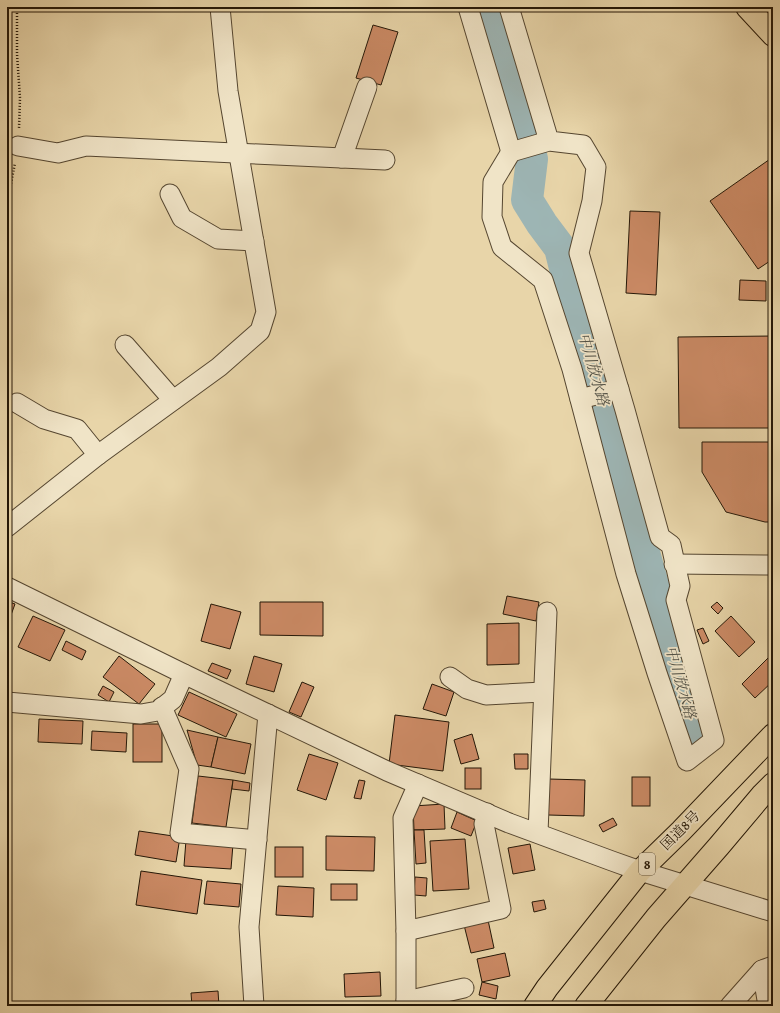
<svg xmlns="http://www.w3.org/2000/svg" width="780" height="1013" font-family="'Gentium Book Plus','Noto Serif JP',serif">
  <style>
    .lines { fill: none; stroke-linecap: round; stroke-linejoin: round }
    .river { stroke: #9db5b4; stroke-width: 32 }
    .building { fill: #cb8a65; stroke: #241707 }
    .minor-casing { stroke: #554630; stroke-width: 21 }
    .major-casing { stroke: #241707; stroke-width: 24 }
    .highway-casing { stroke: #241707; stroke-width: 24 }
    .path { stroke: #241707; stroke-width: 2.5; stroke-dasharray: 1 2; stroke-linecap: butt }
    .minor { stroke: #f0e4c7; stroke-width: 19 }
    .major { stroke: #e8d5a9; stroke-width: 22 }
    .highway { stroke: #e8d5a9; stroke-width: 22 }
    .labels { text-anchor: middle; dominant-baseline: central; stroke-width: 3.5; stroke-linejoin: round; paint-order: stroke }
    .shield { fill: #f0e4c7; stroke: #615441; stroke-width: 1 }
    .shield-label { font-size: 13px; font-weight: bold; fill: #241707 }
    .street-label { font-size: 14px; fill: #241707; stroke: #f0e4c7 }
    .water-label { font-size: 15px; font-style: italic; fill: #4e4e44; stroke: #f0e4c7 }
  </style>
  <rect width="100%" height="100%" fill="#e8d5a9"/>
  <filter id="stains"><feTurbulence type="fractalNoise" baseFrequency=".005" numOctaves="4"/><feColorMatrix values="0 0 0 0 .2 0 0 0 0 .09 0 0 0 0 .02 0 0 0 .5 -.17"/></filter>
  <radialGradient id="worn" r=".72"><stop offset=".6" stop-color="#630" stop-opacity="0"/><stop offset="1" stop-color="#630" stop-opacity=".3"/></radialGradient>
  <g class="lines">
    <path class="river" d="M490 7 532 159 527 200 542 224 560 248 568 280 696 739"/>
  </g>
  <g class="building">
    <path d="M373 25 398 32 381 85 356 78Z"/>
    <path d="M773 157V259L758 269 710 201Z"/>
    <path d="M630 211 660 212 656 295 626 293Z"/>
    <path d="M740 280 766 281V301L739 300Z"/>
    <path d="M773 336V428H679L678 337Z"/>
    <path d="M702 442H773V522H765L726 512 702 472Z"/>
    <path d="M507 596 539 602 536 621 503 614Z"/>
    <path d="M7 601 15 604 7 626Z"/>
    <path d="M260 602H323V636L260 635Z"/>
    <path d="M717 602 723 608 718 614 711 607Z"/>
    <path d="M211 604 241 612 230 649 201 641Z"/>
    <path d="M33 616 65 630 50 661 18 647Z"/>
    <path d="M731 616 755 642 739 657 715 631Z"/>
    <path d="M519 623V664L487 665V624Z"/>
    <path d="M703 628 709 641 703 644 697 630Z"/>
    <path d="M66 641 86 651 82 660 62 650Z"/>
    <path d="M771 655 773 657V681L755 698 742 684Z"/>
    <path d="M119 656 155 684 139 704 103 677Z"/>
    <path d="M254 656 282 664 274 692 246 684Z"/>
    <path d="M212 663 231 670 227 679 208 671Z"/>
    <path d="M302 682 314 687 301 717 289 712Z"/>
    <path d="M432 684 454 692 446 716 423 709Z"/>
    <path d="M103 686 114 692 109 702 98 695Z"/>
    <path d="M189 692 237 714 226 737 178 715Z"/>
    <path d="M395 715 449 722 443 771 389 764Z"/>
    <path d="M39 719 83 721 82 744 38 742Z"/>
    <rect x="133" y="724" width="29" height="38"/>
    <path d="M187 730 218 737 211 767 197 765Z"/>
    <path d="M92 731 127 733 126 752 91 750Z"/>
    <path d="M472 734 479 759 461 764 454 740Z"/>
    <path d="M218 737 251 744 245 774 211 767Z"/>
    <path d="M309 754 338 763 326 800 297 790Z"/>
    <path d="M514 754H528V769H515Z"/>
    <rect x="465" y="768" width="16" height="21"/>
    <path d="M198 776 233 780 226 827 192 823Z"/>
    <rect x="632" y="777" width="18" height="29"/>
    <path d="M549 779 585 780 584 816 548 815Z"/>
    <path d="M233 780 250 783 249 791 232 789Z"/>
    <path d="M359 780 365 781 361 799 354 798Z"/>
    <path d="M444 804 445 829 414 830 413 806Z"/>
    <path d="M457 812 477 821 471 836 451 828Z"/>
    <path d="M613 818 617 825 603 832 599 825Z"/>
    <path d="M414 830H424L426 863 416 864Z"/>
    <path d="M139 831 180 837 176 862 135 855Z"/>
    <path d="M326 836 375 837 374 871 326 870Z"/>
    <path d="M465 839 469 889 433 891 430 841Z"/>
    <path d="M186 840 233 844 231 869 184 866Z"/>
    <path d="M530 844 535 870 513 874 508 848Z"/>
    <rect x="275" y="847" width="28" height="30"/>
    <path d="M141 871 202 880 197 914 136 905Z"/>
    <path d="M415 877 427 878 426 896 414 895Z"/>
    <path d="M207 881 241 884 239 907 204 904Z"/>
    <rect x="331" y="884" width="26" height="16"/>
    <path d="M278 886 314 888 313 917 276 915Z"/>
    <path d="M544 900 546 909 534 912 532 902Z"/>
    <path d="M488 920 494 948 471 953 464 925Z"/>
    <path d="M505 953 510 976 482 982 477 959Z"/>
    <path d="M380 972 381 996 345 997 344 974Z"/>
    <path d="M482 982 498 986 496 999 479 995Z"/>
    <path d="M218 991 219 1006H192L191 993Z"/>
  </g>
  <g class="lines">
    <defs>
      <g id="minor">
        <path d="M468 7 511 152"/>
        <path d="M509 7 549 141 583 145 596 167 592 201 579 253 625 410 660 537 671 545 680 586 676 600 714 740 687 761 657 673 626 574 572 369 543 280 502 247 492 217 493 182 511 152 549 141"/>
        <path d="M18 146 58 153 86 146 385 160"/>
        <path d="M342 158 367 87"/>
        <path d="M170 194 182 218 218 239 254 241"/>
        <path d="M125 345 173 400"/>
        <path d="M580 399 619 389"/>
        <path d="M17 403 44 419 77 429 98 455"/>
        <path d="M7 527 98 455 219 367 260 331 266 312 228 91 220 7"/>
        <path d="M674 564 773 565"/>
        <path d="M7 587 184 674 387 771 509 823 612 861 640 871 773 912"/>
        <path d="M450 677 467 689 486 695 543 692"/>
        <path d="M7 702 141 714 158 711 173 699 184 674"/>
        <path d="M162 707 189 769 180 833 257 840"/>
        <path d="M418 784 403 818 406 931 501 909 484 824 487 813"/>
        <path d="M538 833 547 612"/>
        <path d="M406 931V1006"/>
        <path d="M762 970 768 1006"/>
        <path d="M406 1001 464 988"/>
        <path d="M254 1006 249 927 268 714"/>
        <path d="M730 1006 762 970 773 966"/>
      </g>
      <path id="major" d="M747 7 773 35"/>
      <g id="highway">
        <path d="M535 1006 547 988 640 871 681 831 773 735"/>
        <path d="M586 1006 656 918 719 846 762 795 773 784"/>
      </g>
    </defs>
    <use href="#minor" class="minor-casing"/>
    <use href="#major" class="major-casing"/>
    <use href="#highway" class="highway-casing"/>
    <g class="path">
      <path d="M17 7V54L20 98 19 128"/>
      <path d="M7 204 15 163"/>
    </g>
    <use href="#minor" class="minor"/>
    <use href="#major" class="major"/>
    <use href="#highway" class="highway"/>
  </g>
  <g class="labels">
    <rect class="shield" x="639" y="853" width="16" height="22" rx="3"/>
    <g class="shield-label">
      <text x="647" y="864">8</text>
    </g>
    <g class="street-label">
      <text transform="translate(680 830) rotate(-45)">国道8号</text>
    </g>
    <g class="water-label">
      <text transform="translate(594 369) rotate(74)">中川放水路</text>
      <text transform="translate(681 682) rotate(74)">中川放水路</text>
    </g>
  </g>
  <rect width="780" height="1013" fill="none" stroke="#e8d5a9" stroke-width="24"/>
  <rect x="8" y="8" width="764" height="997" fill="none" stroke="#241707" stroke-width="2"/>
  <rect x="12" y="12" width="756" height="989" fill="none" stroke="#241707"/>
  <rect width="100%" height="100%" filter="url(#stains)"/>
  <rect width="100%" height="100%" fill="url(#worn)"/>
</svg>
